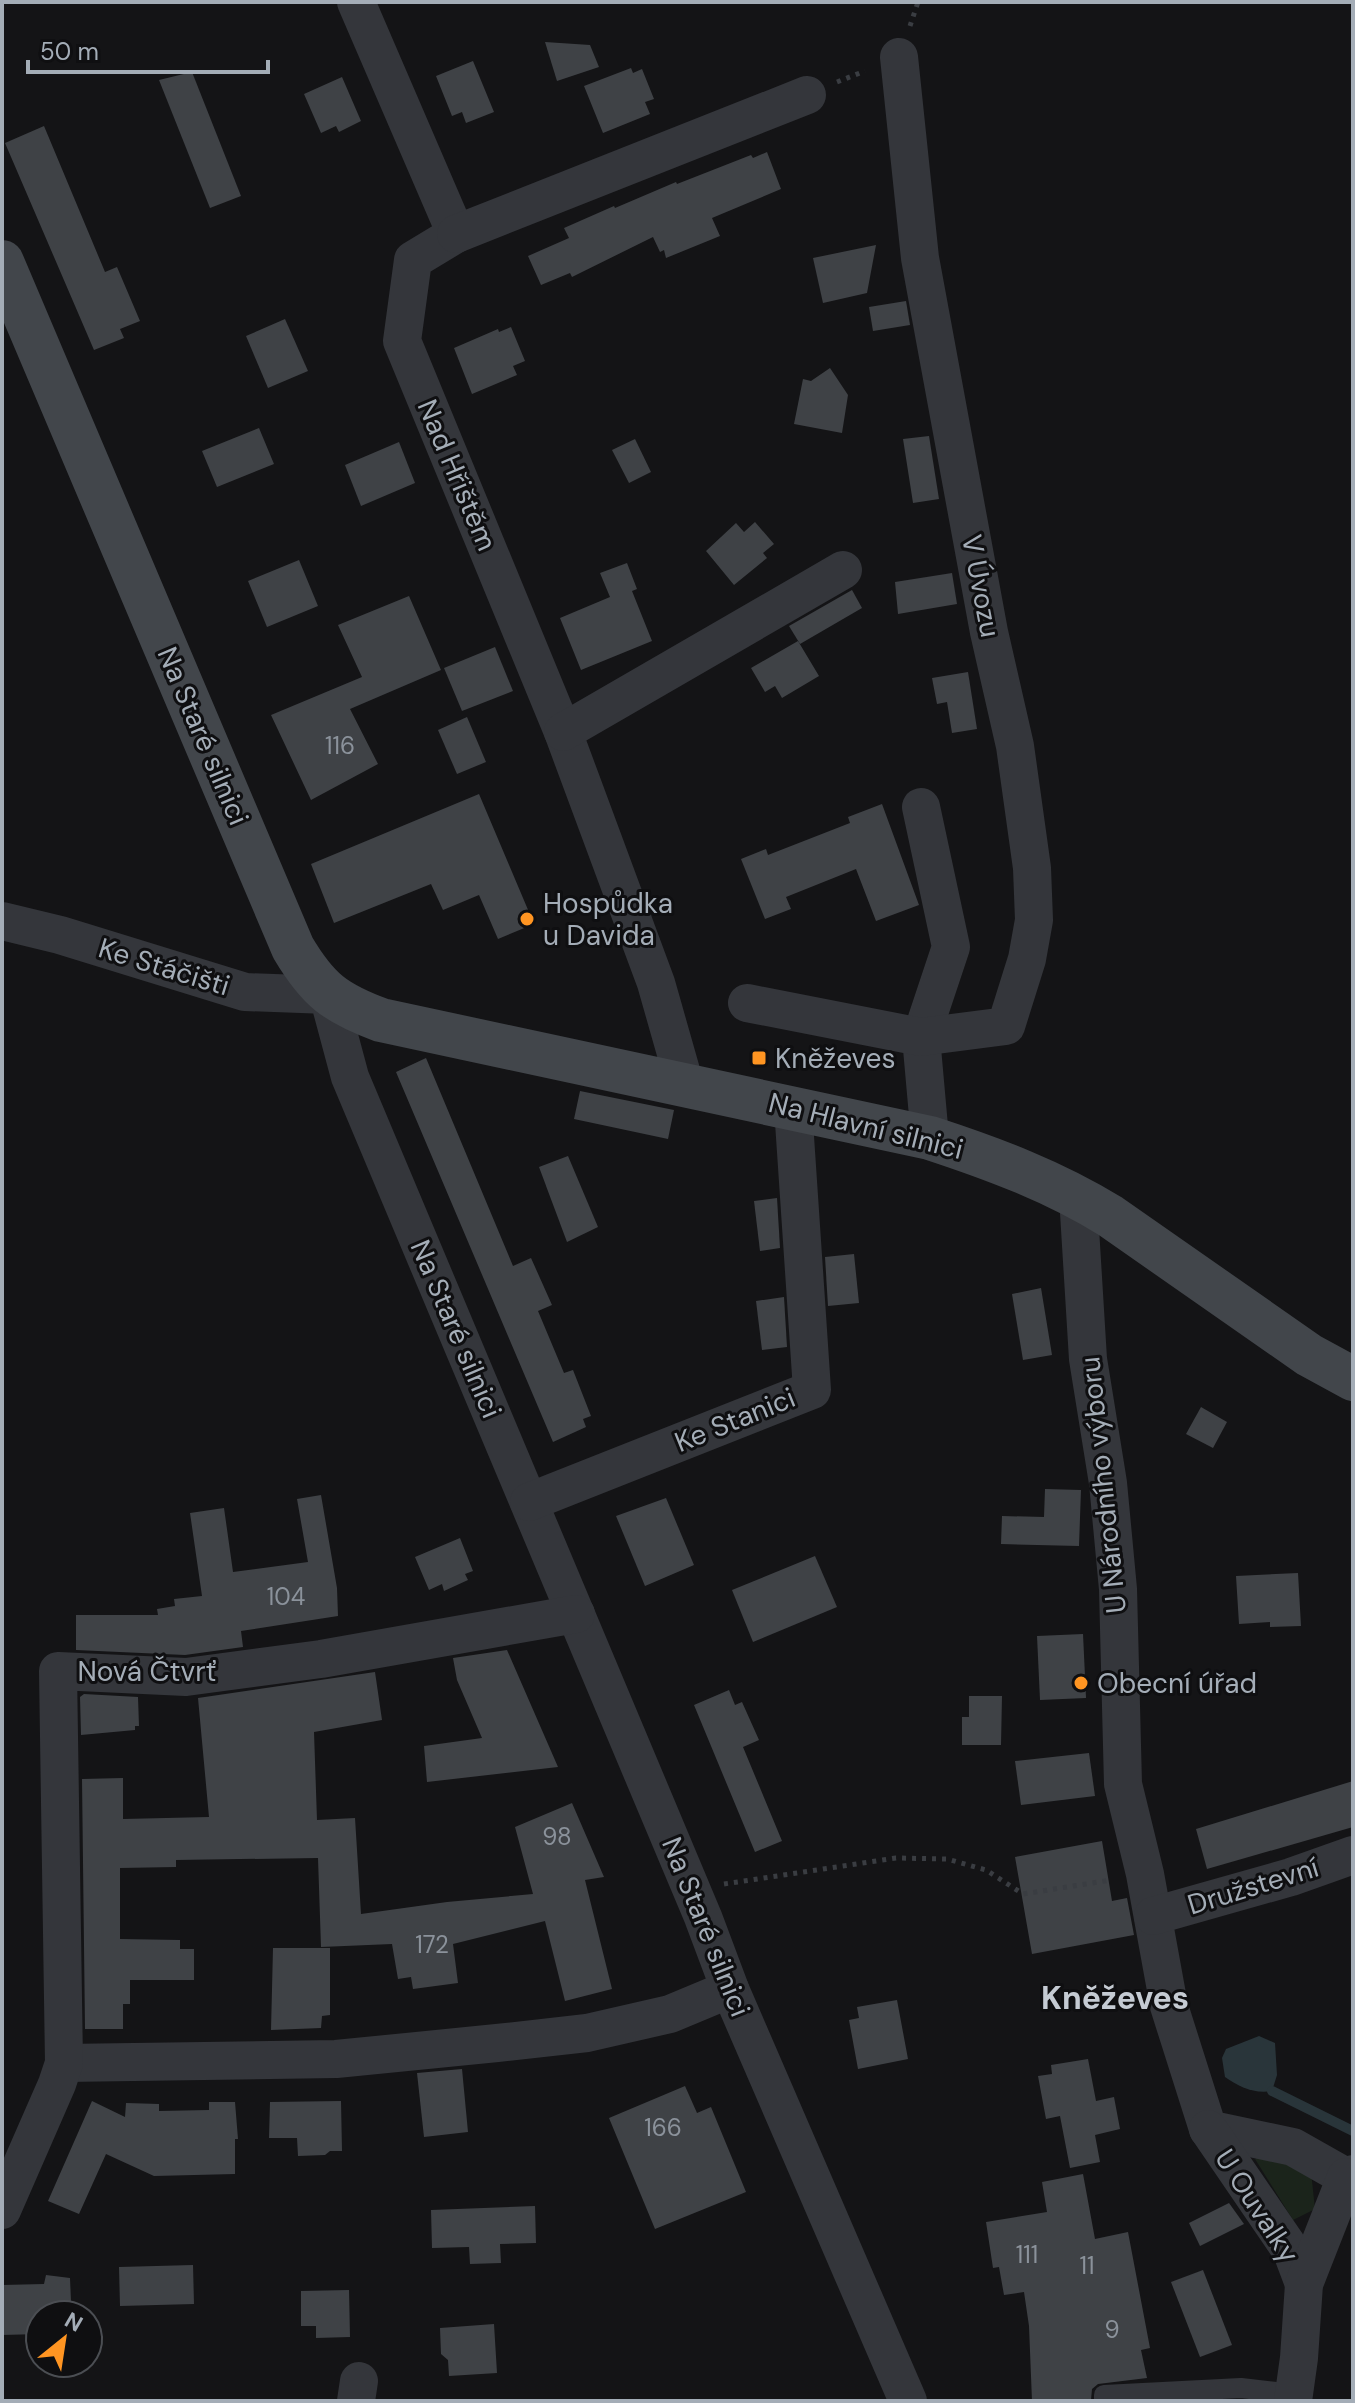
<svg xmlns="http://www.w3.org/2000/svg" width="1355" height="2403" font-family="'DM Sans',sans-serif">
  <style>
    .green { fill: #1b241b }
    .water { fill: #29353a }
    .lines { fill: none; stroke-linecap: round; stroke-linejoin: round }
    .stream { stroke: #29353a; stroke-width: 10 }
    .building { fill: #3f4246 }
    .path { stroke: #3a3d42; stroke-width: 5; stroke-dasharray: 4 6; stroke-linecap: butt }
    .lane { stroke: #34363b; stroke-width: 20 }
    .street { stroke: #34363b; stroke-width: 38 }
    .secondary { stroke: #42464b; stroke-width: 44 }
    .poi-dot { fill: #ff9522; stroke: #0f0f11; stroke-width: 3 }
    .labels { text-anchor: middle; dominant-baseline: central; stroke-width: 6; stroke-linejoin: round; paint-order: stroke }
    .number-label { font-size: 24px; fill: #8b929b }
    .street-label { font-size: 28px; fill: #a4adb7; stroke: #0f0f11 }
    .poi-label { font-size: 28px; fill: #a4adb7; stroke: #0f0f11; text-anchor: start }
    .quarter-label { font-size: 32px; font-weight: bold; fill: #c5cbd3; stroke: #0f0f11 }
  </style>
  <rect width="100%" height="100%" fill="#141416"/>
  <path class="green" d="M1272 2148 1310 2162 1315 2209 1293 2220 1255 2159Z"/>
  <path class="water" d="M1259 2036 1275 2043 1277 2075 1272 2091C1254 2094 1239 2087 1225 2077L1222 2058 1226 2049Z"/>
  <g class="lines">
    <path class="stream" d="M1272 2091 1353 2131"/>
  </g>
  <g class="building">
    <path d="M545 42 590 45 599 67 557 81Z"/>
    <path d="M473 61 494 112 466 123 462 112 452 116 436 76Z"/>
    <path d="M631 68 633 73 642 69 654 99 645 102 650 114 603 133 584 86Z"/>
    <path d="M192 72 241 196 210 208 159 80Z"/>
    <path d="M342 77 361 121 339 132 336 126 321 133 304 94Z"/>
    <path d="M44 126 105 272 117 267 140 321 120 329 124 338 94 350 5 143Z"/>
    <path d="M767 152 781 189 712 218 720 236 666 258 664 250 660 252 653 237 572 277 570 273 541 285 528 256 569 238 564 228 614 206 615 208 676 182 677 184 751 155 753 158Z"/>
    <path d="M876 245 867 293 823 303 813 258Z"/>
    <path d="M906 301 910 325 873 331 869 307Z"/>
    <path d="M285 319 308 371 268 388 246 336Z"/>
    <path d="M511 327 525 361 513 366 517 375 472 394 454 348 498 329 499 332Z"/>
    <path d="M830 368 848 395 842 433 794 424 803 379 811 381Z"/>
    <path d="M259 428 274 464 217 487 202 451Z"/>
    <path d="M929 436 939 499 913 503 903 439Z"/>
    <path d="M635 439 651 472 629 483 612 450Z"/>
    <path d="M399 442 415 483 361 506 345 465Z"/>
    <path d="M755 522 774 544 763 553 767 558 734 585 706 551 736 523 744 532Z"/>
    <path d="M299 560 318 606 267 627 248 581Z"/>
    <path d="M627 563 637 589 632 591 652 641 581 670 560 618 610 597 600 573Z"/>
    <path d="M952 573 957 604 898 614 895 582Z"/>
    <path d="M852 590 862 608 800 644 789 626Z"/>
    <path d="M409 596 441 670 350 709 378 764 311 800 271 715 362 677 338 625Z"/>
    <path d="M798 641 819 676 782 698 775 686 765 692 751 668Z"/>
    <path d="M495 647 513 691 462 711 444 668Z"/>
    <path d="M968 672 977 729 952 733 947 702 937 704 932 678Z"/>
    <path d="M467 717 486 762 457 774 438 730Z"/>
    <path d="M479 794 534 924 498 939 479 895 443 910 431 884 334 923 311 864Z"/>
    <path d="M882 804 919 905 876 921 856 869 786 897 791 909 765 919 741 859 766 849 768 855 850 823 848 817Z"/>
    <path d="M426 1058 513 1266 531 1258 552 1305 538 1311 564 1373 573 1370 591 1416 583 1419 586 1427 553 1442 396 1072Z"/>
    <path d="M580 1091 674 1110 668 1139 574 1119Z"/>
    <path d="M568 1156 598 1227 567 1242 539 1167Z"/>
    <path d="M777 1198 780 1248 760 1251 754 1201Z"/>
    <path d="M854 1254 859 1303 828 1306 825 1257Z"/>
    <path d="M1041 1288 1052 1355 1023 1360 1012 1294Z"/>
    <path d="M784 1297 787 1347 762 1350 756 1301Z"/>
    <path d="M1201 1407 1227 1422 1213 1448 1186 1434Z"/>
    <path d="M1045 1489 1081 1490 1079 1546 1001 1544 1002 1516 1044 1517Z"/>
    <path d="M321 1495 337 1588 338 1616 241 1631 243 1647 185 1655 76 1650V1615H158L157 1609 175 1606 174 1599 202 1596 190 1513 224 1508 233 1572 308 1562 297 1499Z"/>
    <path d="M666 1498 694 1565 645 1586 616 1516Z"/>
    <path d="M460 1538 473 1571 465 1574 468 1580 444 1591 442 1584 429 1590 415 1557Z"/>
    <path d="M815 1556 837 1607 753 1642 732 1590Z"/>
    <path d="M1298 1573 1301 1626 1270 1627V1622L1239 1624 1236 1576Z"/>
    <path d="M1083 1634 1086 1698 1040 1700 1037 1636Z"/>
    <path d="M507 1650 558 1767 427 1782 424 1746 482 1738 457 1680 453 1658Z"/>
    <path d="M375 1672 382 1720 314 1732 317 1820 355 1818 361 1914 447 1902 533 1894 515 1827 572 1803 604 1877 585 1880 612 1989 565 2001 545 1921 453 1944 458 1983 413 1989 411 1977 398 1979 392 1944 321 1947 318 1858 176 1860V1867L120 1868V1939L180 1940V1949H194V1980H130V2004H123V2029H85L82 1779 123 1778V1819L209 1817 198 1698Z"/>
    <path d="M729 1690 735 1705 742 1702 759 1740 743 1747 782 1841 755 1852 694 1705Z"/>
    <path d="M84 1694 138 1697 139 1726H135V1730L81 1735 80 1697Z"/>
    <path d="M969 1696H1002L1001 1745H962V1717H969Z"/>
    <path d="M1089 1753 1095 1796 1021 1805 1015 1761Z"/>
    <path d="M1353 1781V1827L1207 1869 1196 1829Z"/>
    <path d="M1102 1841 1112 1901 1127 1898 1134 1935 1032 1954 1015 1857Z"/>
    <path d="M273 1948H330V2015L322 2016 321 2028 271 2030Z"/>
    <path d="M897 2000 908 2059 858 2069 849 2020 859 2018 857 2007Z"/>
    <path d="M1088 2059 1096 2101 1114 2097 1120 2129 1095 2135 1100 2162 1070 2168 1060 2116 1046 2119 1038 2076 1052 2074 1051 2065Z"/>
    <path d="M462 2069 468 2132 424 2137 417 2073Z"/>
    <path d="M685 2086 697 2113 711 2107 746 2192 655 2229 609 2118Z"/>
    <path d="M92 2101 125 2117 126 2103 159 2104V2111L209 2110V2102H235L238 2139H235V2174L154 2176 106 2154 79 2214 48 2201Z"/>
    <path d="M341 2101 342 2151H330L325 2155 298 2156 297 2138H269L270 2102Z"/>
    <path d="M1083 2174 1095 2239 1128 2232 1150 2348 1141 2350 1147 2378 1098 2384 1092 2389 1091 2400 1089 2401H1032L1029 2326 1024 2292 1004 2295 999 2267 993 2268 986 2222 1047 2212 1042 2182Z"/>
    <path d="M1229 2203 1244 2224 1200 2246 1189 2223Z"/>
    <path d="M535 2206 536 2243 500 2244 501 2263 470 2264 469 2247 432 2248 431 2210Z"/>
    <path d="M193 2265 194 2304 120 2306 119 2267Z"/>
    <path d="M1203 2270 1232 2345 1200 2357 1171 2282Z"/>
    <path d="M46 2275 70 2278 71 2301 63 2302 64 2315H40V2334L2 2335V2285L44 2284Z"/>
    <path d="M349 2290 350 2337 316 2338V2326H301V2291Z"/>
    <path d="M494 2324 497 2373 449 2376 448 2360 441 2354 440 2328Z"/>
  </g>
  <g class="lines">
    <g class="path">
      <path d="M910 26 918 2"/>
      <path d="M837 82 865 71"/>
      <path d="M724 1884 896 1858 947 1859 986 1870 1023 1894 1111 1880"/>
    </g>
    <path class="lane" d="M1104 2401V2395L1241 2388 1295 2394"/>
    <g class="street">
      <path d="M356 2 456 234 413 260 402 341 563 732 656 983 685 1085"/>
      <path d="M456 234 807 95"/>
      <path d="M563 732 843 570"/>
      <path d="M921 807 951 947 921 1037 930 1138"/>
      <path d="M2 921 60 935 245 992 328 995 350 1077 703 1917 730 1989 908 2401"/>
      <path d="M747 1003 921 1037 1006 1026 1027 959 1034 920 1032 868 1015 746 989 632 920 258 899 57"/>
      <path d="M1078 1196 1088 1359 1108 1483 1118 1589 1123 1784 1145 1874 1169 2006 1208 2129 1293 2147 1346 2177 1353 2174"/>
      <path d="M529 1502 812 1390 793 1107"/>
      <path d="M1153 1916 1291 1877 1353 1855"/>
      <path d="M64 2063 336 2059 497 2043 587 2033 670 2014 730 1989"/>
      <path d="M1208 2129 1292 2252 1304 2284"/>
      <path d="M2 2210 57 2084 64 2063 58 1671 186 1677 321 1659 576 1614"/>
      <path d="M356 2401 359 2381"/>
      <path d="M1293 2401 1299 2358 1304 2284 1346 2177 1353 2183"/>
    </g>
    <path class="secondary" d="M2 262 293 948C318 990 335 1003 381 1020L930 1138C994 1159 1053 1181 1110 1216L1309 1355 1353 1379"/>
  </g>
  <g class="poi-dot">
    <circle cx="527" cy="919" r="8"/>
    <rect x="751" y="1050" width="16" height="16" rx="4"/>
    <circle cx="1081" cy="1683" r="8"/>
  </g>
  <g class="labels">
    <g class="number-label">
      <text x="340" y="745">116</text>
      <text x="286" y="1596">104</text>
      <text x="557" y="1836">98</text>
      <text x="432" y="1944">172</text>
      <text x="663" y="2127">166</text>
      <text x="1027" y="2254">111</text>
      <text x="1087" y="2265">11</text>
      <text x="1112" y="2329">9</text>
    </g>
    <g class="street-label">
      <text transform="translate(457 475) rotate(67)">Nad Hřištěm</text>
      <text transform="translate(981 586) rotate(79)">V Úvozu</text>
      <text transform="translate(203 736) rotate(67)">Na Staré silnici</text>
      <text transform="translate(164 967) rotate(17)">Ke Stáčišti</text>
      <text transform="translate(866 1126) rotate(14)">Na Hlavní silnici</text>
      <text transform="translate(456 1329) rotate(67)">Na Staré silnici</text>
      <text transform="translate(735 1420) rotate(-22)">Ke Stanici</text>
      <text transform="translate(1103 1485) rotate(-96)">U Národního výboru</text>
      <text x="147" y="1671">Nová Čtvrť</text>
      <text transform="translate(1253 1886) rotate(-17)">Družstevní</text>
      <text transform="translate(706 1927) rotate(68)">Na Staré silnici</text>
      <text transform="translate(1257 2206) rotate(57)">U Ouvalky</text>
    </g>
    <g class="poi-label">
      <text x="543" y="903">Hospůdka<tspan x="543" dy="32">u Davida</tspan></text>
      <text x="775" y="1058">Kněževes</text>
      <text x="1097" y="1683">Obecní úřad</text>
    </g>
    <g class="quarter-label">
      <text x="1115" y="1998">Kněževes</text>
    </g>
  </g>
  <rect width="1355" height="2403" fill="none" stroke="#a4adb7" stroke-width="8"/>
  <g transform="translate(64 2339) rotate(30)"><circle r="38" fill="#0f0f11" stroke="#4b4e53" stroke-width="2"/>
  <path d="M0-6L14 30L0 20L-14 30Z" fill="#ff9522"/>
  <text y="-12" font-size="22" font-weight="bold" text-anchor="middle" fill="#a4adb7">N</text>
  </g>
  <path d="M28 60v12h240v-12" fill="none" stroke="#a4adb7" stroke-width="4"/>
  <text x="40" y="60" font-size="24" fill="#a4adb7" stroke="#0f0f11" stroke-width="6" paint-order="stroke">50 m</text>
</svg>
